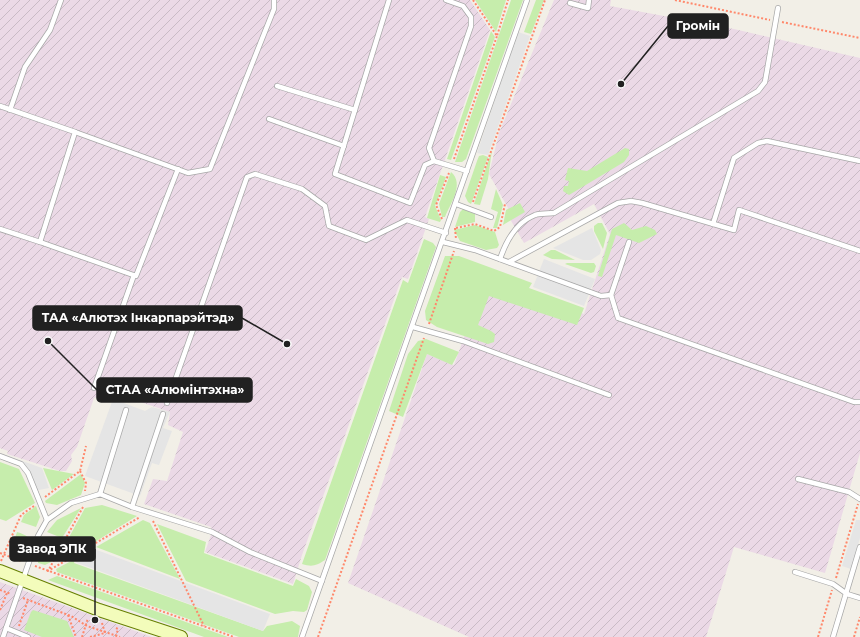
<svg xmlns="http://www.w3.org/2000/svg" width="860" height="637" font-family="Montserrat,sans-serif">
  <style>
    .industrial { fill: url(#industrial-furrows) }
    .grass { fill: #c6edac }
    .parking { fill: #e5e5e5 }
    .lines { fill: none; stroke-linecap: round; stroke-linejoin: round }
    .lane-casing { stroke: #a8a8a8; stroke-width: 6 }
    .secondary-casing { stroke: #667f01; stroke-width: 14 }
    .path { stroke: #ff886b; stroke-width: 2; stroke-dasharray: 2 2; stroke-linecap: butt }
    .lane { stroke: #fff; stroke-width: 4.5 }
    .secondary { stroke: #f3fcbb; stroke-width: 12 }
    .leader { fill: none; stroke: #212121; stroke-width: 1.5 }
    .callout-dot { fill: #212121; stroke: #fff; stroke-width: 1.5 }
    .callout { fill: #212121; stroke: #212121; stroke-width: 1.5 }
    .callout-label { font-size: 12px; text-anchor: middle; font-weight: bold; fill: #fff }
  </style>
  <defs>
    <pattern id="industrial-furrows" width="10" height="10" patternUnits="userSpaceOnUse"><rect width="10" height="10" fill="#ebd9e6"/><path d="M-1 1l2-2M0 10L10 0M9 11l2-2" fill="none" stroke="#c9bac5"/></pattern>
  </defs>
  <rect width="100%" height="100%" fill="#f2efe7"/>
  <g class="industrial">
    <path d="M0 0H470L490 30 425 217 429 219 408 279 402 277 302 555 293 584 205 552 212 532 211 527 144 504 153 479 167 481 183 432 168 425 170 412 111 392 94 398 77 447 71 455 72 461 66 471H60L7 454 8 451 0 448Z"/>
    <path d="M554 0H611L610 6 734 29 860 58V453L825 573 734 547 706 637H469L348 583 427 354 454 365 485 279 584 314 610 234 594 204 524 243 506 212 508 208 489 174 499 133Z"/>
    <path d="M0 582 152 637H0Z"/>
  </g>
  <g class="grass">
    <path d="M475 0H506L496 32Z"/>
    <path d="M511 0H523L466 159 462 162H455Z"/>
    <path d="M536 0H544L531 34 524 32Z"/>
    <path d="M491 31 495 37 451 160 447 159Z"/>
    <path d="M625 148 629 149V155L624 162 569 195 563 191 564 186H568L569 181 565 180 568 168 587 171Z"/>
    <path d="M492 150 488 179 480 205 474 204Z"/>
    <path d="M483 155 488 157 471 204 468 202 465 196 477 161 479 156Z"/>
    <path d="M451 172C465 184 450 204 445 217H442L439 204Z"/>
    <path d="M440 175 446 177 435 206 441 220 440 222 427 218Z"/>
    <path d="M496 189 503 205 497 228H493L498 212 491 209Z"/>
    <path d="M520 203 525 212 503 225 506 210Z"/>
    <path d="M463 209 475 214V222L455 227 460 212Z"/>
    <path d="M598 223H602L607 233 603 249 594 231V226Z"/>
    <path d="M624 223 632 230 646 226 655 230 657 234 639 243 616 235 602 277 598 276 612 229Z"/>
    <path d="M475 225 495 232 499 245 497 248 486 250 460 241 454 230Z"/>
    <path d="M424 239 433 243 436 247 325 560C316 566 312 567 302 564L403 280 408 283Z"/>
    <path d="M551 250H555L575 260 552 259 543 255Z"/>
    <path d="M445 256H459L532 283 529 288 584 308 577 325 489 296 478 325 491 331 495 334 494 342 488 344 437 327 426 320 425 311Z"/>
    <path d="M567 263H594L596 266 594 272 591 273 565 264Z"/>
    <path d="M426 339 459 352 452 365 427 354 403 417 389 411 408 354 418 341Z"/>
    <path d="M0 462 19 469 35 503 6 521 0 519Z"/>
    <path d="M43 468 74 474 52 490Z"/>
    <path d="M81 474 85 483 81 495 57 505 46 503 45 501Z"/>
    <path d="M102 505 137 516 85 548 67 541 85 508Z"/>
    <path d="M36 506 40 517 36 527 21 522 24 515Z"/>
    <path d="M81 508 62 538 47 532 57 520Z"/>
    <path d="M143 520 150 523 180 579 96 547Z"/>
    <path d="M157 524 206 542 204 553 293 586 296 579 309 586 312 592 307 610 304 612 293 611 275 614 186 581Z"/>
    <path d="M17 532C36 538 30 543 24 558L10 553Z"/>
    <path d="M50 543 58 547 51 562 45 565 38 563C38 553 40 546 50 543Z"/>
    <path d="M75 559 74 563 263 631 267 626 292 621 300 626 298 637H239L57 572 56 569Z"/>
    <path d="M57 576 228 637H204L48 580Z"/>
    <path d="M33 610 67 621 74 637H42L24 630 31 612Z"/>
  </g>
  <g class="parking">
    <path d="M518 32 530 36 488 155 477 153Z"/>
    <path d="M592 228 601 250 600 254 591 260H583L553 248Z"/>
    <path d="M544 259 595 279 584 306 533 287Z"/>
    <path d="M113 399 145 411 152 407 170 412 163 428 172 431 159 465 152 463 140 496 85 476Z"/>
    <path d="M0 453 42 468 49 488 34 491 22 467 0 459Z"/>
    <path d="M856 520H860V538L851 569 842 566Z"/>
    <path d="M94 549 270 614 263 631 75 562Z"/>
  </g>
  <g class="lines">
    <defs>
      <g id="lane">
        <path d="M389 0 335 174 410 203 425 165 434 161 467 171"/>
        <path d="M570 3 588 8 589 0"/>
        <path d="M277 86 355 110"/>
        <path d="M0 106 75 132 40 242 0 229"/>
        <path d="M10 110 25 67 50 30 61 0"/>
        <path d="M269 119 344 146"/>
        <path d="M75 132 188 173 210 169 274 9V0"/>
        <path d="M434 161 429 148 471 26V17L463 6 446 0"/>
        <path d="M456 204 491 217"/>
        <path d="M713 224 734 158 758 143 767 141 860 161"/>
        <path d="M40 242 136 276 178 169"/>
        <path d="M443 242 475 250 601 296 611 295 629 242"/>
        <path d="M500 259C506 241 517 222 535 215 541 213 548 214 554 213L758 91 765 82 778 8"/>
        <path d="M509 262 618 203 631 201 642 203 734 230 739 210 860 251"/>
        <path d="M611 295 618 318 854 402H860"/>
        <path d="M413 327 463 341 609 395"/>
        <path d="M94 388 134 275"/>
        <path d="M167 403 247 177 255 174 302 189 325 206 329 226 366 240 407 220 446 233"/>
        <path d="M0 456 21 464 28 473 47 520 38 536 3 637"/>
        <path d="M798 479 849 492 860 499"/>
        <path d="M100 494 126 410"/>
        <path d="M132 507 163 414"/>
        <path d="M47 520 71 503 100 494 132 507 212 532 250 552 322 581"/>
        <path d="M795 572 833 584 847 594 860 598"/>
        <path d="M6 628 28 637"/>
        <path d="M302 637 527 0"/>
        <path d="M833 637 860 547"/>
      </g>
      <path id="secondary" d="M0 571 99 610 181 637"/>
    </defs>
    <use href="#lane" class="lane-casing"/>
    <use href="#secondary" class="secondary-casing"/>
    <g class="path">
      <path d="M473 0 497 36 508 0"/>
      <path d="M675 0 770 20"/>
      <path d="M782 22 860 38"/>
      <path d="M454 159 497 36"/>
      <path d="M473 202 545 0"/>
      <path d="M442 219 436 205 449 173"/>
      <path d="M455 228 456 239"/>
      <path d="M456 228 475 224 494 231 500 227 505 204"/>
      <path d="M429 324 454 251"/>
      <path d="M80 471 86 483 85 491"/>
      <path d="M45 497 80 471 86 446"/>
      <path d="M83 507 48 571 140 517"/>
      <path d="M153 521 204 626"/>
      <path d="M0 553 21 561"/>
      <path d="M1 561 21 515 34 506"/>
      <path d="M35 566 234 637"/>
      <path d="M836 578 858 504"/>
      <path d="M0 590 11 594"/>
      <path d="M23 598 71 616 87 626 120 637"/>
      <path d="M0 610 7 593"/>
      <path d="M68 615 76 637"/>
      <path d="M19 626 28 600"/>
      <path d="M116 628 118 629 116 636"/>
      <path d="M82 637 88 618"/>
      <path d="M90 637 105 633 102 623"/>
      <path d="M318 637 424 338"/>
      <path d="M818 637 832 590"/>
      <path d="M854 637 860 617"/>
    </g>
    <use href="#lane" class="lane"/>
    <use href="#secondary" class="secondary"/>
  </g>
  <path class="leader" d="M621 84L668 26M287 344L242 318M48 341L97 390M95 620L95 549"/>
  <g class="callout-dot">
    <circle cx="621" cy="84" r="4"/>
    <circle cx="287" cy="344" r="4"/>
    <circle cx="48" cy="341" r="4"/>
    <circle cx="95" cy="620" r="4"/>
  </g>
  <g class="callout">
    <rect x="668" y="14" width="60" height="24" rx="4"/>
    <rect x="33" y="306" width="209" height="24" rx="4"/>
    <rect x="97" y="378" width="155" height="24" rx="4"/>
    <rect x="10" y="537" width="85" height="24" rx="4"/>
  </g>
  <g class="callout-label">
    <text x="698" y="30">Громін</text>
    <text x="138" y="322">ТАА «Алютэх Інкарпарэйтэд»</text>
    <text x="175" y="394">СТАА «Алюмінтэхна»</text>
    <text x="52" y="553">Завод ЭПК</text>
  </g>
</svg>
